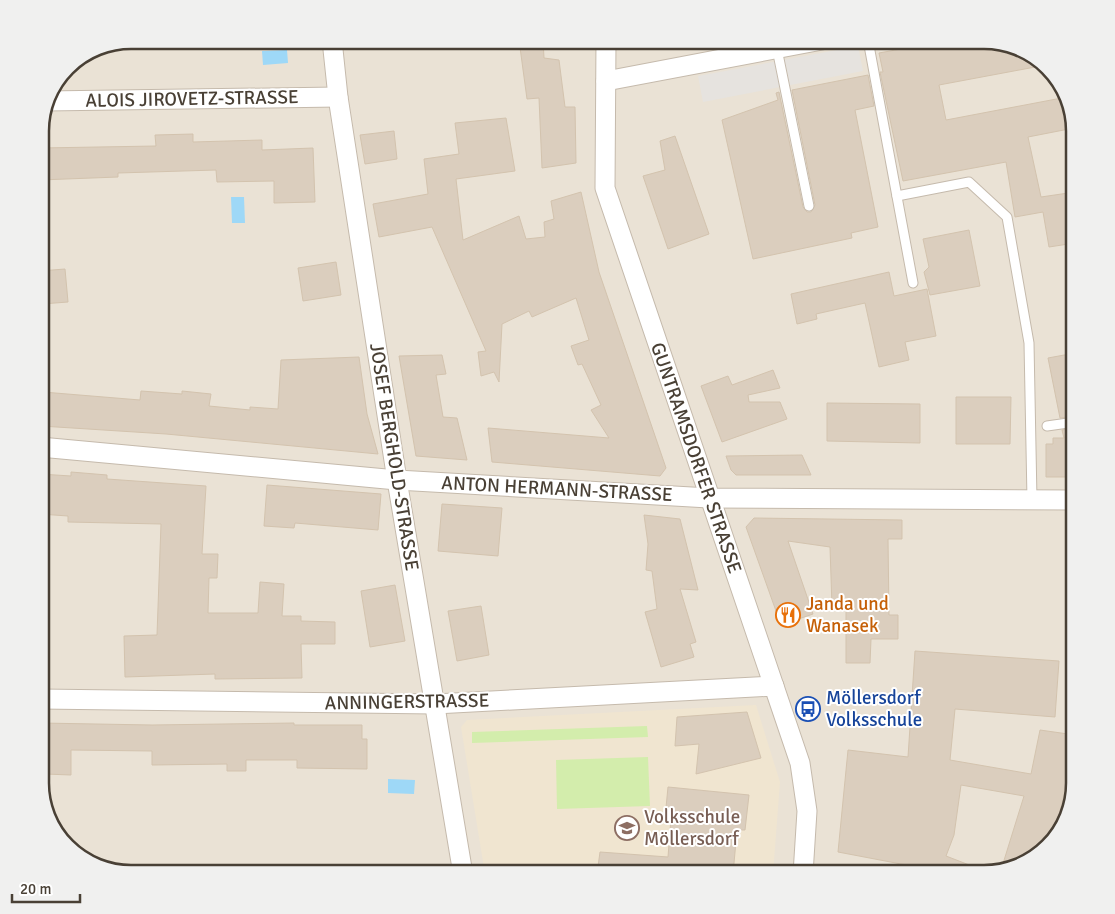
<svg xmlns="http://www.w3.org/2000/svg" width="1115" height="914" font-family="Signika,sans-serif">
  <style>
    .residential { fill: #eae2d5 }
    .education { fill: #f0e5d0 }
    .green { fill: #d3edac }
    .parking { fill: #e6e3df }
    .water { fill: #9ed8f7 }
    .building { fill: #dbcebe; stroke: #d3c3ae }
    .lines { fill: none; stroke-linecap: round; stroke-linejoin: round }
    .lane-casing { stroke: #c5baac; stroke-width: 11 }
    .street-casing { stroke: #c5baac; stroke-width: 21 }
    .lane { stroke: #fff; stroke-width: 9 }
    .street { stroke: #fff; stroke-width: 19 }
    .labels { text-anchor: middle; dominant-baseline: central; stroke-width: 4; stroke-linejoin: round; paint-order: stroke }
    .street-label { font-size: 19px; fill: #494035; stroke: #fff }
    .food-label { font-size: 19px; fill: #c56008; stroke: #fff; text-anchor: start }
    .transit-label { font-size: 19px; fill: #164399; stroke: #fff; text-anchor: start }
    .education-label { font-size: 19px; fill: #785e54; stroke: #fff; text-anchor: start }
    .rim { fill: none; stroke: #494035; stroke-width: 2.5 }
  </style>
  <rect width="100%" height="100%" fill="#f5f0e7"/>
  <path class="residential" d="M130 40H985L1044 62 1066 91 1075 130V784L1053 843 1024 865 985 874H130L71 852 49 823 40 789V124L49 90 71 63Z"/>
  <path class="education" d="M756 705 780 782 773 874H485L461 727 467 720Z"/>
  <g class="green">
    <path d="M647 726 648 737 472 743V732Z"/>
    <path d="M648 757 650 806 557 809 556 760Z"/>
  </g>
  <path class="parking" d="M858 46 863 71 703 102 698 76Z"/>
  <g class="water">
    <path d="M287 50 288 63 263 65 262 51Z"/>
    <path d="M231 197H244L245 223H232Z"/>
    <path d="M388 779 415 780 414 794 388 793Z"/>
  </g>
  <g class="building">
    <path d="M519 40H543L544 58 559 60 565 107H575L576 163 542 168 539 98 527 99Z"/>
    <path d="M950 40H985L1044 62 1046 65 939 85 946 120 1067 97 1074 128 1028 137 1041 197 1075 192V243L1049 247 1043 212 1015 217 1006 162 903 181 880 72H883L879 53Z"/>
    <path d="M868 75 874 106 855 110 878 227 851 233 852 238 753 259 722 120 778 100 776 93 779 92 803 207 807 212H811L815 205 792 90Z"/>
    <path d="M506 118 515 171 456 179 463 240 519 216 526 239 545 237 544 222 554 219 551 201 581 192 599 272 666 468 660 476 492 462 488 428 609 438 591 410 601 405 582 364 578 365 571 346 589 340 576 298 532 317 529 311 502 324 499 382 494 372 481 376 478 352 486 351 432 227 379 237 373 204 428 194 424 159 459 154 455 123Z"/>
    <path d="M394 131 397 159 365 164 360 135Z"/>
    <path d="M193 134V142L262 140V150L313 148 315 202 274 203V181L217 182 216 170 118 173V177L40 180V148L156 146 155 135Z"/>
    <path d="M675 136 709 234 668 249 643 176 665 170 660 141Z"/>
    <path d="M969 230 980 286 930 295 924 272 929 267 923 239Z"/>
    <path d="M336 262 341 295 303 301 298 268Z"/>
    <path d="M65 269 68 302 42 304 40 271Z"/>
    <path d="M889 272 894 296 927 289 936 336 905 342 909 360 879 367 865 303 816 314 817 319 797 324 791 294Z"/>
    <path d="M1075 353V416L1060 418 1048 358Z"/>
    <path d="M442 355 446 374 436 375 443 417 457 418 467 460 416 456 399 356Z"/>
    <path d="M359 357 367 414 378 454 166 434 41 426 43 392 140 400 141 391 182 394V391L211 394 209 406 250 410V407L278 409 281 360Z"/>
    <path d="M773 370 780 388 748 395 749 402H780L787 419 722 442 701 386 728 376 732 385Z"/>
    <path d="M956 397H1011L1010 444H956Z"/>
    <path d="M827 403 920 404V443L827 441Z"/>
    <path d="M1075 428V477H1046V444H1053V438H1064L1062 430Z"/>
    <path d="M802 455 811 475H736L731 470 726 456Z"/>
    <path d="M71 472 107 475V479L206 486 202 554H218L217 578H209L208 613H258L260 582 284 584 282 616H301V621L335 622V644H301L302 678 215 679V674L125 677 124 636 157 635 161 524 68 522V516L40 514V474L71 476Z"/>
    <path d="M267 485 381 494 378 530 295 523 294 528 264 526Z"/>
    <path d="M442 504 502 508 498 556 438 551Z"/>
    <path d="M644 515 680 519 698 590 680 589 696 642 690 644 694 657 661 667 645 612 657 609 652 571 646 570 648 544Z"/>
    <path d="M754 518 902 520V539H888L889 615H898V639H871L870 663H846V602L832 607 830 547 788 541 813 614 781 625 746 527Z"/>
    <path d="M395 585 405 641 370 647 361 591Z"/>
    <path d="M481 606 489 655 457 661 448 611Z"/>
    <path d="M915 651 1059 661 1055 717 955 709 950 760 1031 774 1040 730 1075 735V774H1070L1051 844 1024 865 1001 870 1024 796 961 785 954 835 946 856 990 873 920 874 922 868 838 852 848 750 908 757Z"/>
    <path d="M747 712 761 758 696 774 699 744 675 746 677 717Z"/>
    <path d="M40 723 152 725 294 723V725H362V739H367V769L297 768V760H246V771H227V764L152 765V751L71 750V775L45 774V754H40Z"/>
    <path d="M668 787 749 795 745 830H737L733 874H597L600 852 668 857 671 818H665Z"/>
  </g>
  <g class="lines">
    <defs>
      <g id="lane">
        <path d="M868 40 913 283"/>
        <path d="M777 49 809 206"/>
        <path d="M897 196 969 182 1007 217 1029 343 1032 500"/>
        <path d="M1047 426 1075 422"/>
      </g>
      <g id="street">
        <path d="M332 40 338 97 397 480 463 874"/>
        <path d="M606 40 605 188 800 763 807 811 803 874"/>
        <path d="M606 81 822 40"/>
        <path d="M46 101 338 97"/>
        <path d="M40 447 397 480 709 498 1075 500"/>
        <path d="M40 699 435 704 774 686"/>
      </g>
    </defs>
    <use href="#lane" class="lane-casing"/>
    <use href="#street" class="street-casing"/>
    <use href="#lane" class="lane"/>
    <use href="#street" class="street"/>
  </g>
  <defs>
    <symbol id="restaurant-ring" viewBox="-11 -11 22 22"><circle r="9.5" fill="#fff" stroke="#e8710a" stroke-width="1.5"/><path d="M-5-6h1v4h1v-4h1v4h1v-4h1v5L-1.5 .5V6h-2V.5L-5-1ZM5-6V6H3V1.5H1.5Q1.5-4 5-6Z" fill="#e8710a"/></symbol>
    <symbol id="bus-ring" viewBox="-11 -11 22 22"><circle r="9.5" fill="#fff" stroke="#1a4fb4" stroke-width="1.5"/><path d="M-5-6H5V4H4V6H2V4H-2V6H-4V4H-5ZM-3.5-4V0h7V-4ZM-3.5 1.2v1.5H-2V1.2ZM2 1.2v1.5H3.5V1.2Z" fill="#1a4fb4"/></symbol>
    <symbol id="school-ring" viewBox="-11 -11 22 22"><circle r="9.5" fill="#fff" stroke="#8d6e63" stroke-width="1.5"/><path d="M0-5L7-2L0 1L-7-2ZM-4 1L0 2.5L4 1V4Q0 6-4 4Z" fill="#8d6e63"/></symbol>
  </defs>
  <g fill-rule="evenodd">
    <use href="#restaurant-ring" x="774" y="601" width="28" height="28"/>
    <use href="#bus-ring" x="794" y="695" width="28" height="28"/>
    <use href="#school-ring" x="613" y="814" width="28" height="28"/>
  </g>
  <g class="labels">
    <g class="street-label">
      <text transform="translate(192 99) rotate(-1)">ALOIS JIROVETZ-STRASSE</text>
      <text transform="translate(394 457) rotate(81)">JOSEF BERGHOLD-STRASSE</text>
      <text transform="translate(696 458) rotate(71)">GUNTRAMSDORFER STRASSE</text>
      <text transform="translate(557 489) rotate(3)">ANTON HERMANN-STRASSE</text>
      <text transform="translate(407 702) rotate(-1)">ANNINGERSTRASSE</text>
    </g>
    <g class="food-label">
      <text x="806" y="604">Janda und<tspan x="806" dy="22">Wanasek</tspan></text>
    </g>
    <g class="transit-label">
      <text x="826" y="698">Möllersdorf<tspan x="826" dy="22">Volksschule</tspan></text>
    </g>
    <g class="education-label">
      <text x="644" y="817">Volksschule<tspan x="644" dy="22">Möllersdorf</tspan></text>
    </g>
  </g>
  <path d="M0 0H1115V914H0ZM131 49H984A82 82 0 0 1 1066 131V783A82 82 0 0 1 984 865H131A82 82 0 0 1 49 783V131A82 82 0 0 1 131 49Z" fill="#f0f0ef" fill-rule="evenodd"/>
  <path class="rim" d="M131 49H984A82 82 0 0 1 1066 131V783A82 82 0 0 1 984 865H131A82 82 0 0 1 49 783V131A82 82 0 0 1 131 49Z"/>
  <path d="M12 894v8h68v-8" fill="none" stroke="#494035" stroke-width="2.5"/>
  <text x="20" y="894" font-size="15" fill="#494035" stroke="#ffffff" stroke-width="4" paint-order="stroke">20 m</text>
</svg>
